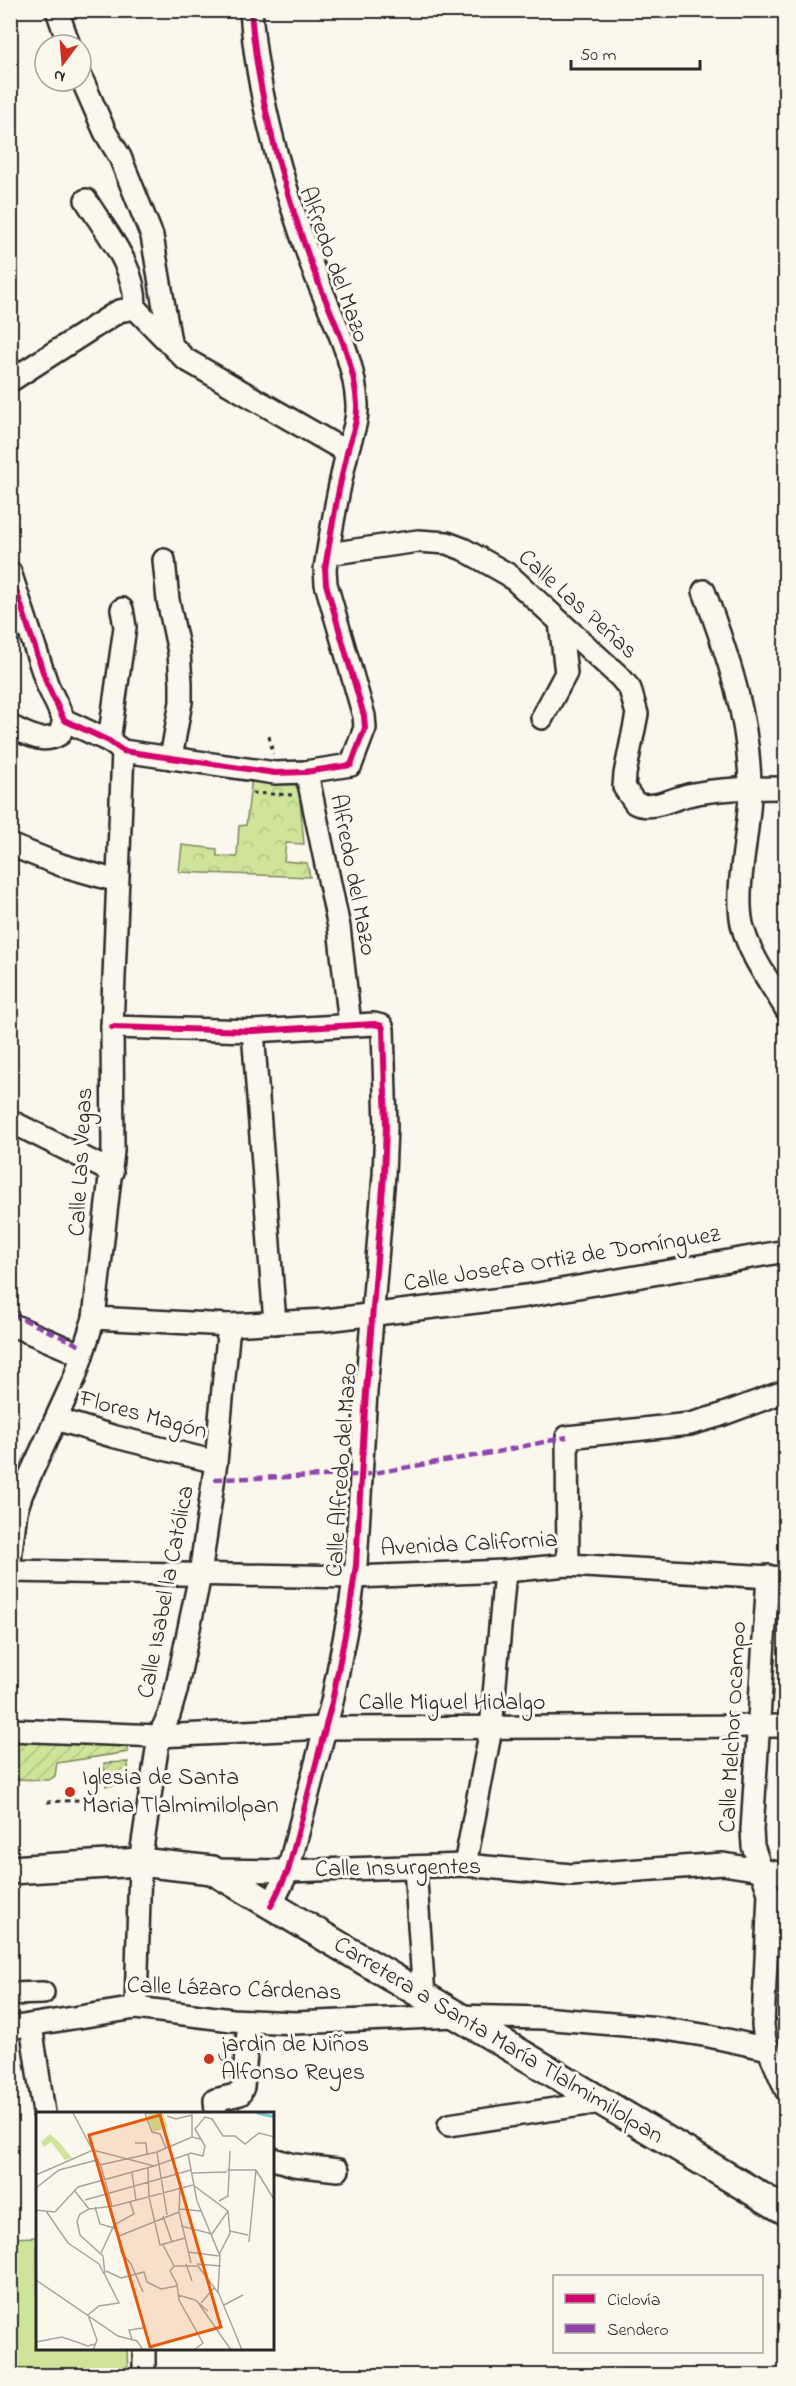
<svg xmlns="http://www.w3.org/2000/svg" width="796" height="2386" font-family="'Indie Flower',sans-serif">
  <style>
    .forest { fill: url(#forest-crowns); stroke: #7c8862; stroke-width: 1.5 }
    .garden { fill: url(#garden-furrows); stroke: #7c8862; stroke-width: 1.5 }
    .pitch { fill: #cee499; stroke: #7c8862; stroke-width: 1.5 }
    .lines { fill: none; stroke-linecap: round; stroke-linejoin: round }
    .minor-casing { stroke: #2b2b2b; stroke-width: 26 }
    .major-casing { stroke: #2b2b2b; stroke-width: 32 }
    .path { stroke: #2b2b2b; stroke-width: 3; stroke-dasharray: 4.5 4.5; stroke-linecap: butt }
    .minor { stroke: #fbf7ec; stroke-width: 21 }
    .major { stroke: #fbf7ec; stroke-width: 27 }
    .quiet { stroke: #8e44ad; stroke-width: 4.5; stroke-dasharray: 9 4.5; stroke-linecap: butt }
    .cycleway-casing { stroke: #fbf7ec; stroke-width: 10 }
    .cycleway { stroke: #d6006c; stroke-width: 6 }
    .poi-dot { fill: #c8321e; stroke: #fbf7ec; stroke-width: 2 }
    .labels { text-anchor: middle; dominant-baseline: central; stroke-width: 6; stroke-linejoin: round; paint-order: stroke }
    .street-label { font-size: 24px; fill: #2b2b2b; stroke: #fbf7ec }
    .poi-label { font-size: 24px; fill: #2b2b2b; stroke: #fbf7ec; text-anchor: start }
    .inset-river { fill: none; stroke: #79c7d6; stroke-width: 3 }
    .inset-road { fill: none; stroke: #a8a59f; stroke-width: 1.5 }
    .view { fill: #e8590c; fill-opacity: 0.15; stroke: #e8590c; stroke-width: 3 }
    .inset-edge { fill: none; stroke: #2b2b2b; stroke-width: 3 }
  </style>
  <defs>
    <pattern id="forest-crowns" width="20" height="18" patternUnits="userSpaceOnUse" patternTransform="scale(1.5)"><rect width="20" height="18" fill="#cee499"/><path d="M2 6a3 3 0 1 1 6 0M12 15a3 3 0 1 1 6 0" fill="none" stroke="#b1c484"/></pattern>
    <pattern id="garden-furrows" width="10" height="10" patternUnits="userSpaceOnUse" patternTransform="scale(1.5)"><rect width="10" height="10" fill="#cee499"/><path d="M-1 1l2-2M0 10L10 0M9 11l2-2" fill="none" stroke="#b1c484"/></pattern>
  </defs>
  <rect width="100%" height="100%" fill="#fbf7ec"/>
  <filter id="ink" filterUnits="userSpaceOnUse"><feTurbulence type="fractalNoise" baseFrequency=".0167" numOctaves="2"/><feDisplacementMap in="SourceGraphic" scale="12" xChannelSelector="R" yChannelSelector="G"/><feConvolveMatrix kernelMatrix="1 2 1 2 8 2 1 2 1" color-interpolation-filters="sRGB"/></filter>
  <g filter="url(#ink)">
    <path class="forest" d="M252 777 293 781 299 791 304 844 286 843 284 861 307 863 310 877 179 872 182 845 217 849V856L237 857 239 826 246 825Z"/>
    <g class="garden">
      <path d="M10 1737 127 1744 128 1752 57 1763 55 1776 49 1780 11 1779Z"/>
      <path d="M128 1762 129 1784 106 1786 104 1763Z"/>
    </g>
    <path class="pitch" d="M37 2237 38 2348 127 2349 128 2375H11V2238Z"/>
    <g class="lines">
      <defs>
        <g id="minor">
          <path d="M57 10 69 45"/>
          <path d="M81 77 105 132 120 157 152 236 170 342"/>
          <path d="M86 200C107 234 136 266 135 308"/>
          <path d="M10 381 119 311 135 308 185 359 347 452"/>
          <path d="M328 554 418 541 447 543 463 549 509 575 620 677 630 689 637 714 625 774 624 787 635 803C651 811 672 799 688 795 720 788 753 788 786 788"/>
          <path d="M164 560 168 600 179 652 181 683V702L171 758"/>
          <path d="M10 572 47 684 64 720 109 741 123 751 275 773 305 772 351 765 365 728 364 716 326 584 325 569C331 531 338 491 347 453 351 436 358 423 357 404 354 355 329 312 312 266 283 184 257 98 251 10"/>
          <path d="M704 591C728 656 749 716 750 787 751 828 734 885 742 924 749 955 770 982 786 1009"/>
          <path d="M542 718 566 673 560 622"/>
          <path d="M10 726C27 734 43 745 60 734L64 720"/>
          <path d="M109 741 125 627 122 609"/>
          <path d="M305 772 309 783 339 927 350 1025"/>
          <path d="M10 845 61 865 117 881"/>
          <path d="M112 1027 253 1031 374 1024 382 1026 383 1029 386 1127 384 1175 366 1392 356 1565 349 1614 332 1702 288 1871 271 1906"/>
          <path d="M253 1031 275 1323"/>
          <path d="M10 1121 112 1172"/>
          <path d="M94 1318 229 1325 326 1320 526 1296 786 1251"/>
          <path d="M10 1324 82 1355"/>
          <path d="M56 1419 112 1436 216 1462"/>
          <path d="M10 1560 16 1511 22 1493 75 1377 94 1318 113 1151 112 1027 123 751"/>
          <path d="M568 1565 567 1437 690 1424 718 1416 786 1391"/>
          <path d="M10 1571 355 1577 505 1571 568 1565 786 1578"/>
          <path d="M768 1576 752 1830 753 1846 769 1893 763 2025 765 2041 786 2090"/>
          <path d="M10 1730 159 1736 324 1728 786 1726"/>
          <path d="M465 1865 491 1729 505 1571"/>
          <path d="M415 1868 424 1996"/>
          <path d="M212 1870 288 1871 465 1865 571 1875 723 1864 786 1874"/>
          <path d="M10 1994 43 1993"/>
          <path d="M136 2008 140 1862 159 1736 169 1715 176 1691 200 1575 216 1462 229 1325"/>
          <path d="M31 2025 44 2113"/>
          <path d="M10 2028 136 2008 232 2020 295 2023 456 2016 543 2018 659 2028 709 2036 769 2049"/>
          <path d="M216 2113 215 2100 240 2094 243 2087 249 2021"/>
          <path d="M449 2125 601 2102"/>
          <path d="M273 2159 294 2165 338 2170"/>
          <path d="M144 2348V2376"/>
        </g>
        <path id="major" d="M10 1870 140 1862 212 1870 786 2211"/>
      </defs>
      <use href="#minor" class="minor-casing"/>
      <use href="#major" class="major-casing"/>
      <g class="path">
        <path d="M269 736 273 754"/>
        <path d="M252 793 292 795"/>
        <path d="M47 1802 80 1800 129 1801"/>
      </g>
      <use href="#minor" class="minor"/>
      <use href="#major" class="major"/>
      <g class="quiet">
        <path d="M10 1313 83 1347"/>
        <path d="M214 1479 362 1475 497 1452 567 1437"/>
      </g>
      <defs>
        <g id="cycleway">
          <path d="M10 572 47 684 64 720 109 741 123 751 275 773 305 772 351 765 365 728 364 716 326 584 325 569C331 531 338 491 347 453 351 436 358 423 357 404 354 355 329 312 312 266 283 184 257 98 251 10"/>
          <path d="M112 1027 253 1031 374 1024 382 1026 383 1029 386 1127 384 1175 366 1392 356 1565 349 1614 332 1702 288 1871 271 1906"/>
        </g>
      </defs>
      <use href="#cycleway" class="cycleway-casing"/>
      <use href="#cycleway" class="cycleway"/>
    </g>
  </g>
  <g class="poi-dot">
    <circle cx="70" cy="1792" r="6"/>
    <circle cx="209" cy="2059" r="6"/>
  </g>
  <g class="labels">
    <g class="street-label">
      <text transform="translate(333 265) rotate(70)">Alfredo del Mazo</text>
      <text transform="translate(577 605) rotate(42)">Calle Las Peñas</text>
      <text transform="translate(352 875) rotate(79)">Alfredo del Mazo</text>
      <text transform="translate(82 1162) rotate(-87)">Calle Las Vegas</text>
      <text transform="translate(562 1260) rotate(-9)">Calle Josefa Ortiz de Domínguez</text>
      <text transform="translate(143 1416) rotate(15)">Flores Magón</text>
      <text transform="translate(343 1470) rotate(-86)">Calle Alfredo del Mazo</text>
      <text transform="translate(469 1545) rotate(-3)">Avenida California</text>
      <text transform="translate(167 1592) rotate(-79)">Calle Isabel la Católica</text>
      <text x="452" y="1703">Calle Miguel Hidalgo</text>
      <text transform="translate(734 1727) rotate(-87)">Calle Melchor Ocampo</text>
      <text transform="translate(398 1869) rotate(-1)">Calle Insurgentes</text>
      <text transform="translate(234 1990) rotate(2)">Calle Lázaro Cárdenas</text>
      <text transform="translate(498 2041) rotate(31)">Carretera a Santa María Tlalmimilolpan</text>
    </g>
    <g class="poi-label">
      <text x="82" y="1778">Iglesia de Santa<tspan x="82" dy="28">Maria Tlalmimilolpan</tspan></text>
      <text x="221" y="2045">jardin de Niños<tspan x="221" dy="28">Alfonso Reyes</tspan></text>
    </g>
  </g>
  <g transform="translate(36 2112)">
    <rect width="238" height="238" fill="#fbf7ec"/>
    <path d="M14 22 23 30 36 46 29 48 15 30 8 35 5 30Z" fill="#cee499"/>
    <path d="M111 1H127L132 15 117 20Z" fill="#cee499"/>
    <path class="inset-river" d="M221 1 239 5"/>
    <path class="inset-road" d="M37 1 65 54 76 94M109 1 116 20 124 22 130 36M131 4 140 7 156 3V25M99 31H110L111 42M121 40 131 103M152 42 161 89 184 144 182 180M64 53 121 40 156 25 164 27M112 56 113 85 124 133 149 126M191 58H220M220 58 239 89M96 61 100 88M156 61 191 60M0 63 57 38 118 54 155 41 167 44 169 34 159 17 169 5 176 7 187 24H199L209 32 223 21 239 25M0 76 23 58 61 48M144 76 143 100 155 151M38 78 53 97M49 88 155 58M183 89 192 84 194 39M59 95 64 112 78 116 82 123 85 140 95 152 107 180M73 95 78 113M143 97 165 99M0 98 19 100M10 99 32 131 63 152 68 162M19 100 42 75 118 54M127 104 136 130M145 114 176 122 192 99M194 119 212 123M83 124 143 100M213 130 220 58M127 133 138 154M152 140 183 144M65 141 78 113 98 102 94 90M150 152 156 169M161 152 185 154M138 154H162L183 182 206 238M138 154 134 159 141 172 143 188 167 231 158 238M70 159 85 166 108 160 111 170 125 177 141 174M0 168 82 224 101 229 107 238M142 183 159 188 172 199M161 189 195 238M165 191 178 176M188 193 207 183M96 227 93 218 107 216M0 230 26 225 52 234 59 232M57 238 61 228 52 203 63 194 83 191 69 163 67 144 44 123 41 109 44 102 53 97 78 94 157 73 192 99 194 121 183 143"/>
    <path class="view" d="M124 3 185 215 114 235 53 23Z"/>
    <rect width="238" height="238" class="inset-edge"/>
  </g>
  <rect width="796" height="2386" fill="none" stroke="#fbf7ec" stroke-width="36"/>
  <rect x="18" y="18" width="760" height="2350" fill="none" stroke="#2b2b2b" stroke-width="2" filter="url(#ink)"/>
  <rect x="553" y="2275" width="210" height="78" fill="#fbf7ec" stroke="#a8a59f" stroke-width="1.5"/>
  <rect x="565" y="2294" width="30" height="9" fill="#d6006c" stroke="#a8a59f" stroke-width="1.5"/>
  <text x="607" y="2305" font-size="18" fill="#2b2b2b">Ciclovía</text>
  <rect x="565" y="2324" width="30" height="9" fill="#8e44ad" stroke="#a8a59f" stroke-width="1.5"/>
  <text x="607" y="2335" font-size="18" fill="#2b2b2b">Sendero</text>
  <g transform="translate(63 63) rotate(196)"><circle r="28" fill="#fbf7ec" stroke="#a8a59f" stroke-width="1.5"/>
  <path d="M0-4.5L10 22L0 15L-10 22Z" fill="#c8321e"/>
  <text y="-9" font-size="16" font-weight="bold" text-anchor="middle" fill="#2b2b2b">N</text>
  </g>
  <path d="M571 60v9h129v-9" fill="none" stroke="#2b2b2b" stroke-width="3"/>
  <text x="580" y="60" font-size="18" fill="#2b2b2b" stroke="#fbf7ec" stroke-width="4.5" paint-order="stroke">50 m</text>
</svg>
